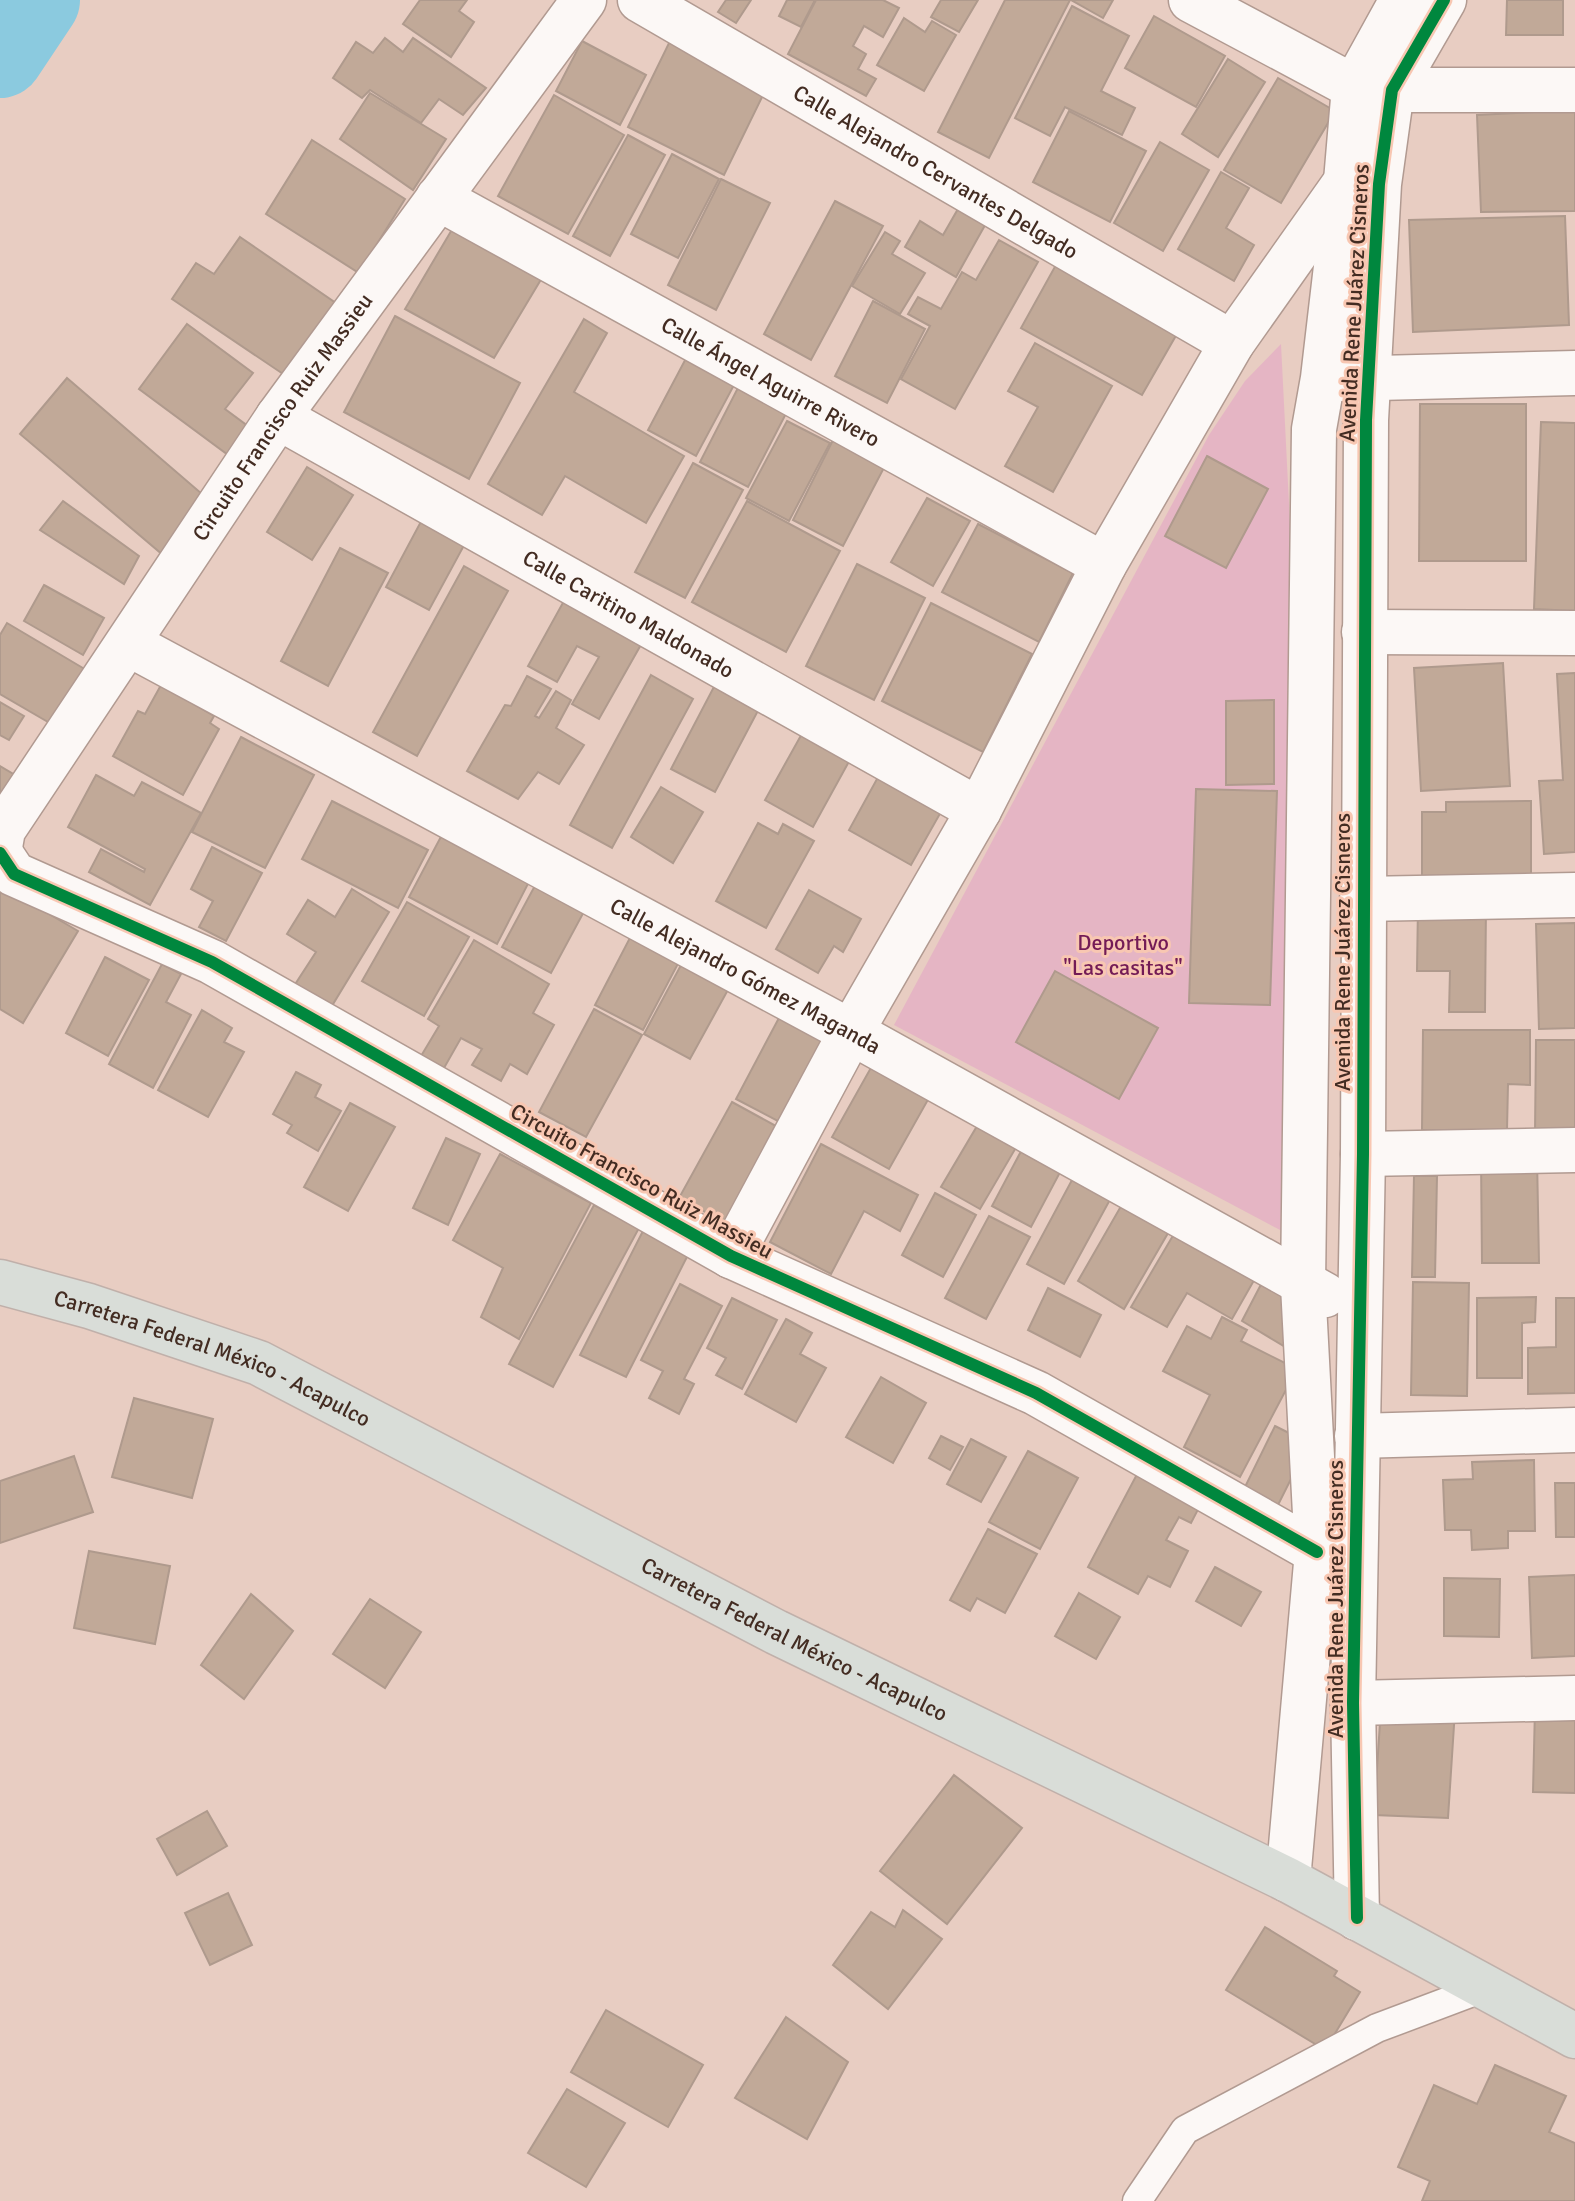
<svg xmlns="http://www.w3.org/2000/svg" width="1575" height="2201" font-family="Signika,sans-serif">
  <style>
    .green { fill: #e5b5c4 }
    .lines { fill: none; stroke-linecap: round; stroke-linejoin: round }
    .river { stroke: #8bcadf; stroke-width: 88 }
    .building { fill: #c1a998; stroke: #af9a8d; stroke-width: 2 }
    .service-casing { stroke: #b19a91; stroke-width: 31 }
    .minor-casing { stroke: #b19a91; stroke-width: 47 }
    .primary-casing { stroke: #c0b0aa; stroke-width: 47 }
    .service { stroke: #fcf8f6; stroke-width: 28 }
    .minor { stroke: #fcf8f6; stroke-width: 44 }
    .primary { stroke: #d9ddd8; stroke-width: 44 }
    .cycleway-casing { stroke: #f8c7b2; stroke-width: 17 }
    .cycleway { stroke: #00873e; stroke-width: 12 }
    .labels { text-anchor: middle; dominant-baseline: central; stroke-width: 6; stroke-linejoin: round; paint-order: stroke }
    .street-label { font-size: 22px; fill: #432c22; stroke: #f8c7b2 }
    .park-label { font-size: 22px; fill: #731b56; stroke: #f8c7b2 }
  </style>
  <rect width="100%" height="100%" fill="#e8cdc2"/>
  <path class="green" d="M1281 344 1291 544 1282 1231 894 1025 1209 435 1245 381Z"/>
  <g class="lines">
    <path class="river" d="M0 54 36 0"/>
  </g>
  <g class="building">
    <path d="M420 0H467L459 11 474 22 451 57 403 24Z"/>
    <path d="M726 0H751L736 23 718 12Z"/>
    <path d="M787 0H815L801 27 779 16Z"/>
    <path d="M816 0H883L899 8 883 37 864 26 853 46 866 54 858 69 876 79 866 96 788 54Z"/>
    <path d="M941 0H978L959 32 931 17Z"/>
    <path d="M1005 0H1070L989 158 938 132Z"/>
    <path d="M1071 0H1113L1103 18Z"/>
    <path d="M1507 0H1563V35H1506Z"/>
    <path d="M1072 6 1129 36 1101 91 1135 108 1122 135 1065 107 1050 136 1015 118Z"/>
    <path d="M1154 16 1225 56 1196 107 1125 68Z"/>
    <path d="M904 18 925 32 932 21 956 35 924 91 877 65Z"/>
    <path d="M385 38 403 52 413 38 486 88 463 115 439 99 421 123 370 90 362 98 333 78 356 42 373 53Z"/>
    <path d="M582 41 646 75 620 125 556 91Z"/>
    <path d="M670 41 766 89 724 175 628 127Z"/>
    <path d="M1228 59 1265 82 1218 157 1182 134Z"/>
    <path d="M1278 78 1335 111 1281 203 1224 170Z"/>
    <path d="M370 93 446 139 413 190 340 139Z"/>
    <path d="M554 95 624 135 568 234 498 196Z"/>
    <path d="M1575 110V211L1481 212 1477 115Z"/>
    <path d="M1069 111 1146 151 1110 222 1033 182Z"/>
    <path d="M628 135 665 155 610 256 573 236Z"/>
    <path d="M312 140 405 199 359 273 266 214Z"/>
    <path d="M1160 142 1209 170 1163 251 1114 223Z"/>
    <path d="M672 154 719 179 678 258 631 234Z"/>
    <path d="M1221 172 1249 188 1226 228 1254 245 1234 281 1178 249Z"/>
    <path d="M721 179 770 203 716 310 668 285Z"/>
    <path d="M835 201 883 226 811 360 764 334Z"/>
    <path d="M962 202 989 218 956 277 905 247 920 221 943 235Z"/>
    <path d="M460 216 549 266 494 358 405 309Z"/>
    <path d="M1565 216 1569 325 1413 332 1409 220Z"/>
    <path d="M885 232 900 241 892 254 925 273 900 314 852 286Z"/>
    <path d="M240 237 346 310 292 380 172 299 196 263 214 274Z"/>
    <path d="M999 240 1038 262 955 409 901 379 930 326 908 314 918 297 941 309 962 272 976 280Z"/>
    <path d="M1057 263 1178 332 1142 395 1021 328Z"/>
    <path d="M873 301 925 329 887 403 835 376Z"/>
    <path d="M395 316 520 383 469 479 344 412Z"/>
    <path d="M584 319 607 333 574 392 684 456 646 523 565 476 542 515 488 484Z"/>
    <path d="M187 324 253 373 225 409 260 435 239 463 139 389Z"/>
    <path d="M1035 343 1112 386 1053 492 1005 466 1038 407 1008 391Z"/>
    <path d="M692 347 741 372 696 456 648 430Z"/>
    <path d="M744 376 792 402 748 487 700 462Z"/>
    <path d="M67 378 209 500 163 555 20 434Z"/>
    <path d="M1420 404H1526V561H1419Z"/>
    <path d="M787 421 830 443 789 521 746 498Z"/>
    <path d="M1541 422 1575 423V611L1534 609Z"/>
    <path d="M836 434 888 460 843 546 793 520Z"/>
    <path d="M1207 456 1268 489 1226 568 1165 536Z"/>
    <path d="M693 463 743 490 685 598 635 572Z"/>
    <path d="M307 467 353 495 312 560 267 532Z"/>
    <path d="M927 498 970 521 933 586 891 562Z"/>
    <path d="M63 501 139 556 124 584 40 530Z"/>
    <path d="M747 501 840 551 786 652 692 602Z"/>
    <path d="M425 514 468 538 429 610 386 587Z"/>
    <path d="M978 524 1073 573 1039 642 942 592Z"/>
    <path d="M340 548 388 573 328 686 281 661Z"/>
    <path d="M857 564 925 598 874 700 806 666Z"/>
    <path d="M464 566 508 591 417 756 373 732Z"/>
    <path d="M44 585 104 618 83 655 24 621Z"/>
    <path d="M570 590 647 634 599 719 572 704 599 657 577 646 557 682 528 666Z"/>
    <path d="M931 603 1032 654 983 752 882 701Z"/>
    <path d="M7 623 93 674 60 729 0 694V635Z"/>
    <path d="M1503 663 1510 786 1421 791 1414 668Z"/>
    <path d="M1575 673V852L1544 854 1539 781 1563 780 1557 674Z"/>
    <path d="M651 675 693 699 612 848 570 825Z"/>
    <path d="M166 676 182 697 214 716 210 723 219 729 183 795 113 756 138 711 145 714Z"/>
    <path d="M527 676 551 689 535 716 539 718 556 691 571 700 556 728 584 745 559 784 538 772 518 799 467 771 505 705 511 706Z"/>
    <path d="M717 681 761 705 715 792 671 769Z"/>
    <path d="M1274 700V784L1226 785V701Z"/>
    <path d="M0 702 24 716 9 740 0 735Z"/>
    <path d="M804 730 852 756 813 827 765 800Z"/>
    <path d="M241 737 314 775 265 868 192 832Z"/>
    <path d="M0 766 27 782 0 827Z"/>
    <path d="M883 768 946 803 911 865 849 830Z"/>
    <path d="M96 775 134 796 142 782 201 813 150 905 89 872 101 849 144 872 145 869 68 827Z"/>
    <path d="M661 787 703 812 673 863 631 837Z"/>
    <path d="M1196 789 1277 791 1270 1005 1189 1003Z"/>
    <path d="M332 801 428 850 398 908 302 859Z"/>
    <path d="M1531 801V877L1422 878V812H1446V802Z"/>
    <path d="M758 823 778 834 783 824 814 841 766 928 716 901Z"/>
    <path d="M445 829 532 876 497 944 409 897Z"/>
    <path d="M212 847 262 873 226 941 199 927 213 901 191 889Z"/>
    <path d="M538 880 587 906 551 973 502 947Z"/>
    <path d="M0 885 78 931 23 1023 0 1009Z"/>
    <path d="M352 889 389 912 330 1009 294 986 316 952 287 934 308 900 335 917Z"/>
    <path d="M809 890 861 919 843 952 834 946 818 973 776 949Z"/>
    <path d="M407 902 469 937 424 1016 362 981Z"/>
    <path d="M1418 905H1486L1485 1012H1449L1450 971H1417Z"/>
    <path d="M1575 923V1028L1539 1029 1536 924Z"/>
    <path d="M633 932 681 958 643 1030 595 1005Z"/>
    <path d="M474 940 549 984 533 1013 554 1025 527 1074 510 1064 501 1081 472 1065 482 1049 461 1038 444 1068 421 1056 439 1026 428 1019Z"/>
    <path d="M688 952 735 977 690 1059 644 1034Z"/>
    <path d="M105 957 149 980 108 1056 66 1033Z"/>
    <path d="M162 964 181 974 166 1002 191 1015 153 1088 109 1064Z"/>
    <path d="M1055 971 1158 1028 1119 1099 1016 1042Z"/>
    <path d="M594 1009 642 1035 586 1137 539 1112Z"/>
    <path d="M202 1010 232 1028 224 1042 244 1052 208 1117 158 1090Z"/>
    <path d="M780 1016 837 1046 793 1129 736 1099Z"/>
    <path d="M1423 1030H1530V1085L1508 1084 1507 1130H1422Z"/>
    <path d="M1536 1040H1575V1133H1535Z"/>
    <path d="M877 1057 934 1089 889 1169 832 1137Z"/>
    <path d="M296 1072 321 1085 315 1097 341 1111 318 1151 287 1133 292 1125 273 1114Z"/>
    <path d="M732 1102 785 1131 733 1227 679 1198Z"/>
    <path d="M350 1103 395 1127 348 1211 304 1187Z"/>
    <path d="M983 1116 1021 1139 980 1209 941 1187Z"/>
    <path d="M446 1138 480 1154 448 1225 413 1208Z"/>
    <path d="M1027 1140 1066 1161 1031 1227 992 1206Z"/>
    <path d="M821 1144 918 1195 900 1231 864 1211 831 1274 770 1242Z"/>
    <path d="M500 1154 591 1203 519 1339 481 1317 503 1268 453 1240Z"/>
    <path d="M1537 1157 1539 1263H1482L1481 1158Z"/>
    <path d="M1080 1165 1118 1185 1064 1284 1027 1264Z"/>
    <path d="M1414 1176H1437L1435 1277H1412Z"/>
    <path d="M935 1193 976 1215 943 1277 902 1255Z"/>
    <path d="M1128 1194 1175 1221 1124 1309 1078 1281Z"/>
    <path d="M594 1205 639 1228 553 1387 509 1364Z"/>
    <path d="M989 1216 1030 1237 986 1319 945 1298Z"/>
    <path d="M1181 1222 1261 1268 1232 1319 1187 1293 1167 1327 1131 1307Z"/>
    <path d="M646 1225 692 1247 626 1377 580 1355Z"/>
    <path d="M1268 1271 1300 1288 1297 1354 1242 1321Z"/>
    <path d="M1413 1282 1469 1283 1467 1396 1411 1395Z"/>
    <path d="M680 1284 722 1306 684 1379 694 1384 679 1414 649 1398 663 1371 641 1360Z"/>
    <path d="M1048 1288 1101 1315 1080 1357 1028 1330Z"/>
    <path d="M1536 1297 1535 1322 1522 1323V1378H1477V1298Z"/>
    <path d="M732 1298 777 1320 742 1389 716 1375 726 1358 707 1348Z"/>
    <path d="M1556 1298H1575V1393L1528 1394V1348L1556 1347Z"/>
    <path d="M1222 1317 1247 1330 1241 1341 1297 1369 1240 1477 1184 1447 1210 1395 1163 1371 1187 1326 1211 1339Z"/>
    <path d="M786 1319 812 1333 800 1354 826 1368 796 1422 745 1394Z"/>
    <path d="M881 1377 926 1403 893 1463 846 1437Z"/>
    <path d="M134 1398 213 1419 192 1498 112 1477Z"/>
    <path d="M1275 1426 1309 1443 1278 1505 1244 1489Z"/>
    <path d="M941 1436 963 1447 950 1470 929 1458Z"/>
    <path d="M971 1439 1006 1457 981 1502 947 1484Z"/>
    <path d="M1028 1451 1078 1478 1040 1549 989 1522Z"/>
    <path d="M74 1456 93 1512 0 1543V1481Z"/>
    <path d="M1534 1460 1535 1531H1508V1548L1472 1550 1471 1530H1445L1443 1480 1473 1479 1472 1462Z"/>
    <path d="M1144 1461 1206 1494 1191 1523 1179 1517 1166 1540 1188 1551 1170 1587 1148 1576 1138 1594 1088 1567Z"/>
    <path d="M1555 1483H1575V1537H1556Z"/>
    <path d="M988 1529 1037 1554 1005 1613 977 1598 970 1611 950 1600Z"/>
    <path d="M89 1551 170 1566 155 1644 74 1628Z"/>
    <path d="M1215 1567 1261 1592 1241 1626 1196 1601Z"/>
    <path d="M1575 1575V1656L1532 1658 1529 1577Z"/>
    <path d="M1444 1578 1500 1579 1499 1637 1444 1636Z"/>
    <path d="M1079 1593 1120 1617 1096 1659 1055 1636Z"/>
    <path d="M251 1594 293 1631 244 1699 201 1665Z"/>
    <path d="M370 1599 421 1632 385 1688 333 1654Z"/>
    <path d="M1381 1707 1455 1710 1448 1818 1374 1815Z"/>
    <path d="M1535 1708 1575 1709V1793L1533 1792Z"/>
    <path d="M954 1775 1022 1828 947 1924 880 1871Z"/>
    <path d="M207 1811 227 1846 177 1875 157 1839Z"/>
    <path d="M228 1893 252 1945 210 1965 185 1913Z"/>
    <path d="M903 1910 942 1939 888 2009 833 1965 871 1912 895 1927Z"/>
    <path d="M1265 1927 1337 1971 1334 1976 1360 1992 1325 2050 1226 1990Z"/>
    <path d="M606 2010 703 2065 668 2127 571 2072Z"/>
    <path d="M786 2017 848 2062 807 2139 735 2098Z"/>
    <path d="M1495 2065 1566 2096 1549 2132 1575 2143V2201H1422L1430 2181 1398 2167 1434 2085 1477 2104Z"/>
    <path d="M567 2089 625 2123 586 2187 528 2153Z"/>
  </g>
  <g class="lines">
    <defs>
      <path id="service" d="M1137 2201 1185 2130 1377 2028 1486 1987"/>
      <g id="minor">
        <path id="s1" d="M640 0 1232 343"/>
        <path d="M1191 0 1354 87 1392 90H1575"/>
        <path id="s2" d="M438 198 1104 565"/>
        <path d="M1338 379 1575 373"/>
        <path id="s3" d="M278 417 979 810"/>
        <path d="M1364 632 1575 633"/>
        <path id="s4" d="M129 644 851 1032 1325 1295"/>
        <path id="s5" d="M0 847 3 830 278 417 584 0"/>
        <path d="M0 853 14 874 212 962 731 1256 1036 1393 1317 1552"/>
        <path d="M1362 899 1575 895"/>
        <path d="M1363 1154 1575 1150"/>
        <path d="M731 1256 851 1032 979 810 1104 565 1232 343 1345 183"/>
        <path d="M1357 1436 1575 1430"/>
        <path d="M1353 1703 1575 1698"/>
        <path d="M1288 1880 1317 1552 1303 1285 1314 429 1323 378 1346 181 1354 87 1402 0"/>
        <path d="M1357 1918 1353 1703 1363 1154 1366 420 1379 184 1392 90 1444 0"/>
      </g>
      <g id="primary">
        <path id="s6" d="M0 1282 89 1306 259 1363 776 1632 1288 1880 1575 2036"/>
      </g>
    </defs>
    <use href="#service" class="service-casing"/>
    <use href="#minor" class="minor-casing"/>
    <use href="#primary" class="primary-casing"/>
    <use href="#service" class="service"/>
    <use href="#minor" class="minor"/>
    <use href="#primary" class="primary"/>
    <defs>
      <g id="cycleway">
        <path d="M0 853 14 874 212 962 731 1256 1036 1393 1317 1552"/>
        <path d="M1357 1918 1353 1703 1363 1154 1366 420 1379 184 1392 90 1444 0"/>
      </g>
    </defs>
    <use href="#cycleway" class="cycleway-casing"/>
    <use href="#cycleway" class="cycleway"/>
  </g>
  <g class="labels">
    <g class="street-label">
      <text stroke="none"><textPath href="#s1" startOffset="342">Calle Alejandro Cervantes Delgado</textPath></text>
      <text transform="translate(1354 303) rotate(-87)">Avenida Rene Juárez Cisneros</text>
      <text stroke="none"><textPath href="#s2" startOffset="380">Calle Ángel Aguirre Rivero</textPath></text>
      <text stroke="none"><textPath href="#s5" startOffset="516">Circuito Francisco Ruiz Massieu</textPath></text>
      <text stroke="none"><textPath href="#s3" startOffset="402">Calle Caritino Maldonado</textPath></text>
      <text transform="translate(1342 952) rotate(-90)">Avenida Rene Juárez Cisneros</text>
      <text stroke="none"><textPath href="#s4" startOffset="700">Calle Alejandro Gómez Maganda</textPath></text>
      <text transform="translate(642 1181) rotate(29)">Circuito Francisco Ruiz Massieu</text>
      <text stroke="none"><textPath href="#s6" startOffset="226">Carretera Federal México - Acapulco</textPath></text>
      <text transform="translate(1335 1599) rotate(-90)">Avenida Rene Juárez Cisneros</text>
      <text stroke="none"><textPath href="#s6" startOffset="874">Carretera Federal México - Acapulco</textPath></text>
    </g>
    <g class="park-label">
      <text x="1123" y="942">Deportivo<tspan x="1123" dy="25">"Las casitas"</tspan></text>
    </g>
  </g>
</svg>
